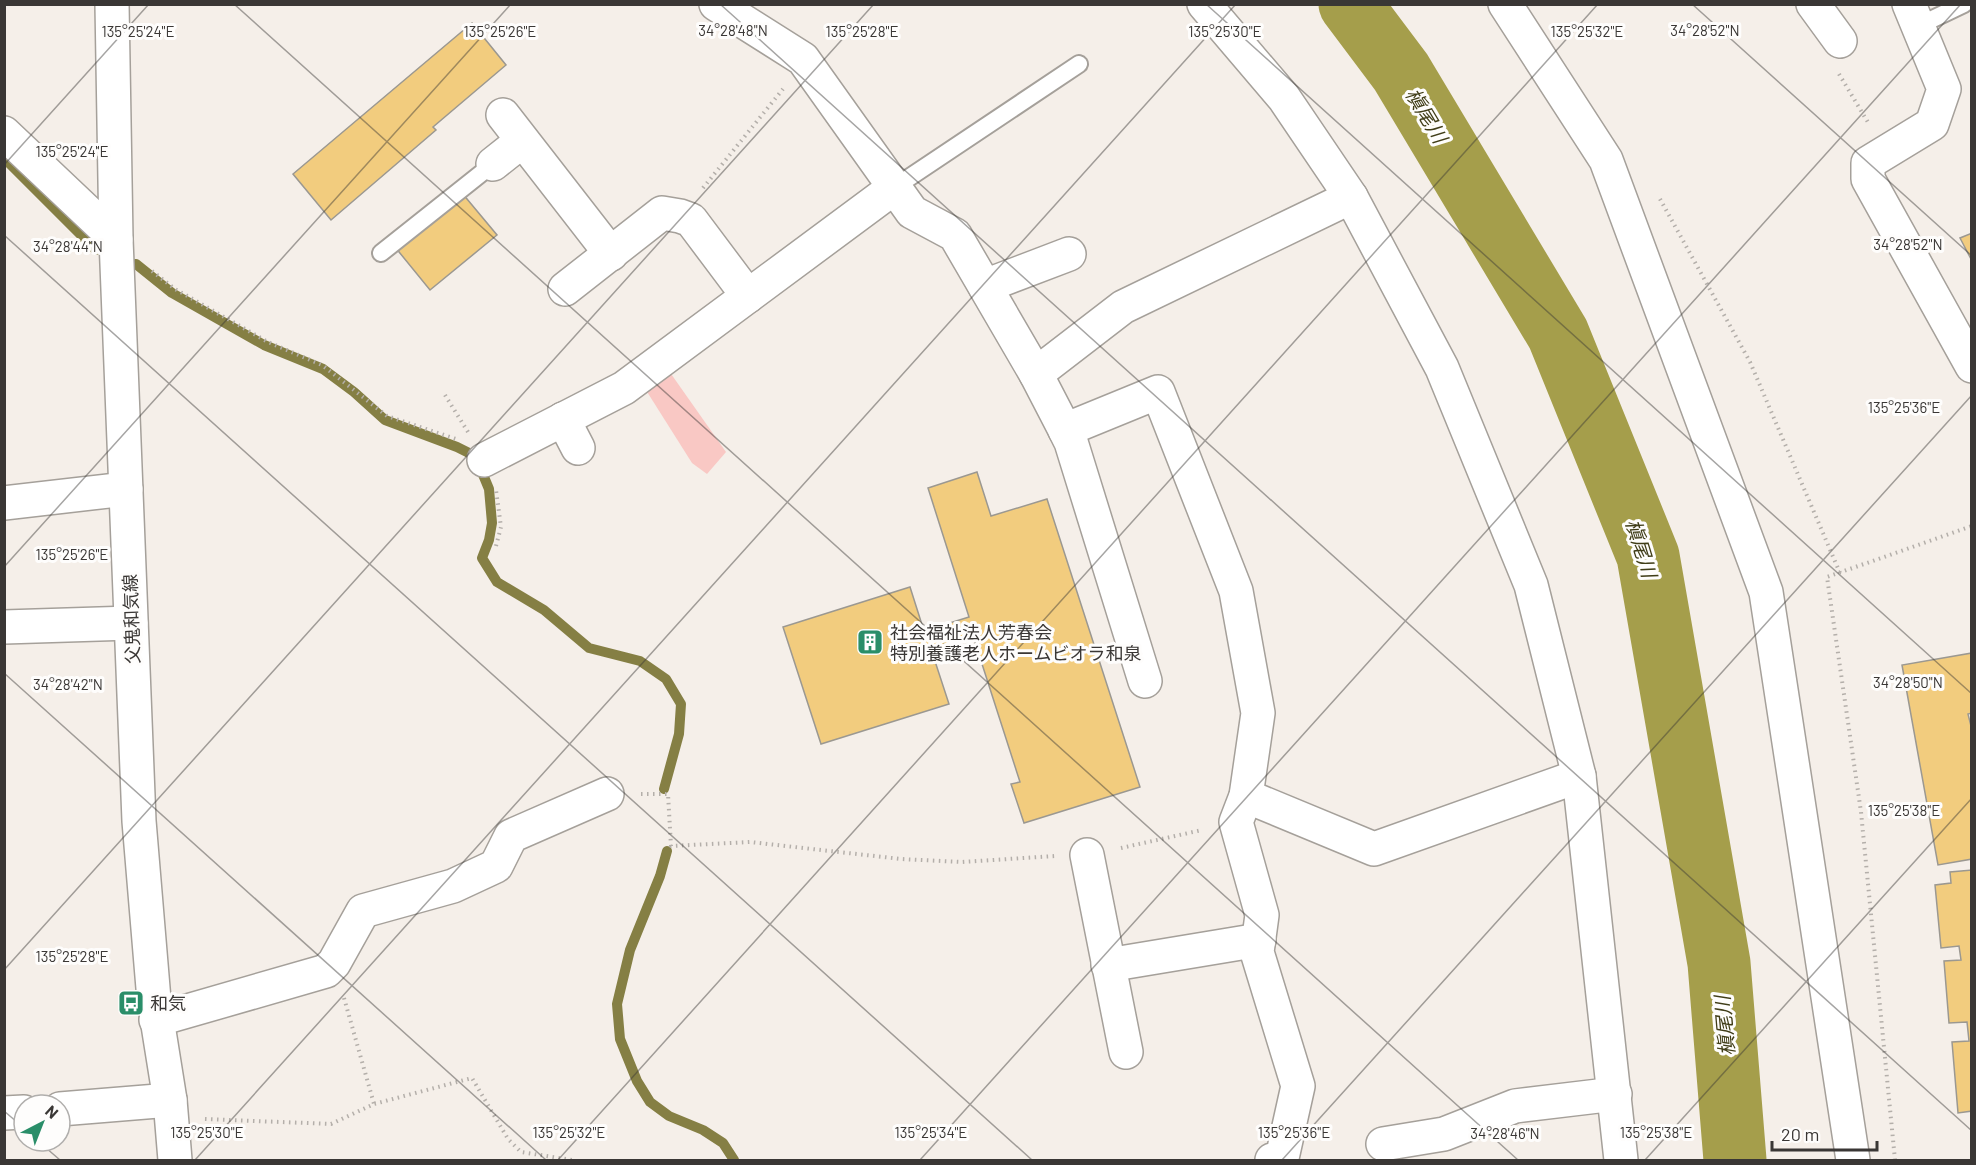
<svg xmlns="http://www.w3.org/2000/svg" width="1976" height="1165" font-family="Barlow,'Noto Sans JP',sans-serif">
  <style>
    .green { fill: #f9c8c4 }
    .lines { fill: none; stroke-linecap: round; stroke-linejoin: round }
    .stream { stroke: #857f44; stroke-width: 10 }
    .river { stroke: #a59e4b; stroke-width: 63 }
    .building { fill: #f2cc7e; stroke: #9b9891; stroke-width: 1.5 }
    .service-casing { stroke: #a5a09a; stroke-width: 20 }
    .minor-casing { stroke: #a5a09a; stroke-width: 36 }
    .secondary-casing { stroke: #a5a09a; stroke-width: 36 }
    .path { stroke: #b4afaa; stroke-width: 4; stroke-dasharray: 1.5 4.5; stroke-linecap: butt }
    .service { stroke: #fff; stroke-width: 16 }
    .minor { stroke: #fff; stroke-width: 33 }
    .secondary { stroke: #fff; stroke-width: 33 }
    .ticks { fill: none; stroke: #3a3735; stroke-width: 1.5; stroke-opacity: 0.45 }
    .labels { text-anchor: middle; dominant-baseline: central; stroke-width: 6; stroke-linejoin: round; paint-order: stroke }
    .street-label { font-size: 18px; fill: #3a3735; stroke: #fefdfc }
    .poi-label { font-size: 18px; fill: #3a3735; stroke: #fefdfc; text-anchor: start }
    .water-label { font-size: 20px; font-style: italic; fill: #403d18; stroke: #fefdfc }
    .ticks-label { font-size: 15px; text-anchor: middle; fill: #3a3735; stroke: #fefdfc; stroke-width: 6; stroke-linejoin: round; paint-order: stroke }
  </style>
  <rect width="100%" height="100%" fill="#f5efe9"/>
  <path class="green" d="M669 371 726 452 707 474 692 463 644 387Z"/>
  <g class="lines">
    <g class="stream">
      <path d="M4 158 96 250"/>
      <path d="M136 264 172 293 264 345 323 369 354 392 385 420 457 447 469 453 477 460 489 489 492 523 489 540 482 558 497 582 544 610 589 648 640 661 666 679 681 704 679 734 664 789"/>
      <path d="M667 851 660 876 630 950 617 1004 620 1039 637 1081 650 1102 669 1116 703 1130 723 1143 734 1160"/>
    </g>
    <path class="river" d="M1350 4 1401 72 1558 334 1648 556 1719 963 1735 1160"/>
  </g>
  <g class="building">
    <path d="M472 23 506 65 433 127 436 130 331 220 293 174Z"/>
    <path d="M462 193 497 235 430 290 395 247Z"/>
    <path d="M1972 233V261L1960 238Z"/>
    <path d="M977 472 991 516 1047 499 1140 787 1024 823 1011 784 1020 782 973 636 931 649 949 704 821 744 783 627 910 587 924 631 969 617 928 488Z"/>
    <path d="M1972 653V713L1968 714 1972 730V859L1938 865 1902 665Z"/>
    <path d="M1972 870V1111L1958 1113 1952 1042 1969 1041 1967 1022 1949 1023 1944 961 1961 960 1959 946 1941 948 1935 885 1951 883 1950 872Z"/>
  </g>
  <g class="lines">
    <defs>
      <g id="service">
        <path d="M1918 26 1964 4"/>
        <path d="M895 187 1079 64"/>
        <path d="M381 253 493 164"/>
      </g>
      <g id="minor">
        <path d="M716 4 803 59 912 212 955 235 1036 374 1065 430 1158 392 1236 591 1258 713 1246 796 1236 822 1262 915 1257 952 1298 1086 1282 1158 1272 1160"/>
        <path d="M1204 4 1284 98 1351 197 1442 368 1531 585 1579 776 1621 1160"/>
        <path d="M1505 4 1606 160 1766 592 1853 1160"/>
        <path d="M1813 4 1840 41"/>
        <path d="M1909 4 1944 89 1932 124 1868 163V179L1972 366"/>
        <path d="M503 115 611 254"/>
        <path d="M4 133 116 239"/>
        <path d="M493 164 522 141"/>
        <path d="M985 286 1069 254"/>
        <path d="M565 289 662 213 680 216 691 220 748 296"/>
        <path d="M1036 374 1123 307 1351 197"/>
        <path d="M563 419 578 448"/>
        <path d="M1065 430 1071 442 1145 681"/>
        <path d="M484 460 624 388 895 187"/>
        <path d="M4 503 126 489"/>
        <path d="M4 627 131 623"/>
        <path d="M1246 796 1374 849 1579 776"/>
        <path d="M1087 855 1126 1052"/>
        <path d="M1108 965 1259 940"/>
        <path d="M156 1020 326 971 334 963 363 911 453 886 496 866 511 836 607 794"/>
        <path d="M60 1109 170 1100"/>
        <path d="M4 1113 24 1112"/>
        <path d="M1383 1144 1444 1134 1515 1106 1615 1094"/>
      </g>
      <path id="secondary" d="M112 4 116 239 139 821 154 1000 170 1100 175 1160"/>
    </defs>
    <use href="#service" class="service-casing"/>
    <use href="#minor" class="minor-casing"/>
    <use href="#secondary" class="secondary-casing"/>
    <g class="path">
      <path d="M1839 74 1869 124"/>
      <path d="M703 188 783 89"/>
      <path d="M1660 199 1750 362 1840 573"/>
      <path d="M152 271 175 289 268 342 322 365 387 416 459 440"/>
      <path d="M445 395 468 432"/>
      <path d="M496 546 501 527 496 490"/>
      <path d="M641 794H668L671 846 750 842 901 859 962 862 1055 856"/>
      <path d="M1121 848 1202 830"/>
      <path d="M344 998 374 1104"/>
      <path d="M205 1119 331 1124 374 1104 472 1078 508 1139 521 1152 572 1160"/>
      <path d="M1895 1160 1861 812 1827 577 1972 526"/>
    </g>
    <use href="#service" class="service"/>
    <use href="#minor" class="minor"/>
    <use href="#secondary" class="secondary"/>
  </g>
  <path class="ticks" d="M234 4 1518 1160M720 4 1972 1131M1206 4 1972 694M1692 4 1972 256M4 165 149 4M4 235 1032 1160M4 567 511 4M4 673 546 1160M4 970 874 4M4 1111 24 1128M38 1141 60 1160M195 1160 1236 4M558 1160 1598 4M920 1160 1961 4M1282 1160 1972 395M1645 1160 1972 798"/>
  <defs>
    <symbol id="building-square" viewBox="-11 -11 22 22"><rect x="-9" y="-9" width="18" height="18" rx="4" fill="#2a8e69" stroke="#fefdfc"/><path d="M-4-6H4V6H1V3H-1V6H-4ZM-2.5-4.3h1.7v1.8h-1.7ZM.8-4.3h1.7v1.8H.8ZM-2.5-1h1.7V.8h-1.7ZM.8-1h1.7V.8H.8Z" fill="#fff"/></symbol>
    <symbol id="bus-square" viewBox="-11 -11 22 22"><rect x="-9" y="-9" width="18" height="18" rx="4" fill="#2a8e69" stroke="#fefdfc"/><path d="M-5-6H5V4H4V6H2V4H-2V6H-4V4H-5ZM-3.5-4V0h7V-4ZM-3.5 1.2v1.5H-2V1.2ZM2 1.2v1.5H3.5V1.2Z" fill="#fff"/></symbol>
  </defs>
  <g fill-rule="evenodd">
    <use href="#building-square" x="855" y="627" width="30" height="30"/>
    <use href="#bus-square" x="116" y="988" width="30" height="30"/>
  </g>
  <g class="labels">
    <g class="street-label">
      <text transform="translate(131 619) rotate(-92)">父鬼和気線</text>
    </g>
    <g class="poi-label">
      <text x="890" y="632">社会福祉法人芳春会<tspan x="890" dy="21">特別養護老人ホームビオラ和泉</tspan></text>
      <text x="150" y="1003">和気</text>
    </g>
    <g class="water-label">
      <text transform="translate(1427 115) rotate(59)">槇尾川</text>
      <text transform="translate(1642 548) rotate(73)">槇尾川</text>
      <text transform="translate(1724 1026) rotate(-95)">槇尾川</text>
    </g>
  </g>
  <g class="ticks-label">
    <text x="733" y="36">34°28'48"N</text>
    <text x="1705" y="36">34°28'52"N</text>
    <text x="138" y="37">135°25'24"E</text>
    <text x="500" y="37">135°25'26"E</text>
    <text x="862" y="37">135°25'28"E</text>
    <text x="1225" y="37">135°25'30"E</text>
    <text x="1587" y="37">135°25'32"E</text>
    <text x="72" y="157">135°25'24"E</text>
    <text x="1908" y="250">34°28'52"N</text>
    <text x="68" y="252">34°28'44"N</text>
    <text x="1904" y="413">135°25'36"E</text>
    <text x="72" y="560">135°25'26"E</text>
    <text x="1908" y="688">34°28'50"N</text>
    <text x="68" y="690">34°28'42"N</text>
    <text x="1904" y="816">135°25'38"E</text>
    <text x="72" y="962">135°25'28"E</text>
    <text x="207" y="1138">135°25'30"E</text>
    <text x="569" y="1138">135°25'32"E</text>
    <text x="931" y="1138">135°25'34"E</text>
    <text x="1294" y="1138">135°25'36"E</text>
    <text x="1656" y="1138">135°25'38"E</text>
    <text x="1505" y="1139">34°28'46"N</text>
  </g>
  <rect width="1976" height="1165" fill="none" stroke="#3a3735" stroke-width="12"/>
  <g transform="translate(42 1123) rotate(42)"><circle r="28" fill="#fefdfc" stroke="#b0aeac" stroke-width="1.5"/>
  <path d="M0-4.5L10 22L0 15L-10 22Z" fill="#2a8e69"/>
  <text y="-9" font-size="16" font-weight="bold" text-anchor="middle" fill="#3a3735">N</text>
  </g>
  <path d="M1772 1141v9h105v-9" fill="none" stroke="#3a3735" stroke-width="3"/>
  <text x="1781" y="1141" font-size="18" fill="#3a3735" stroke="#fefdfc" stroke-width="4.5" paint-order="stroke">20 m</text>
</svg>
